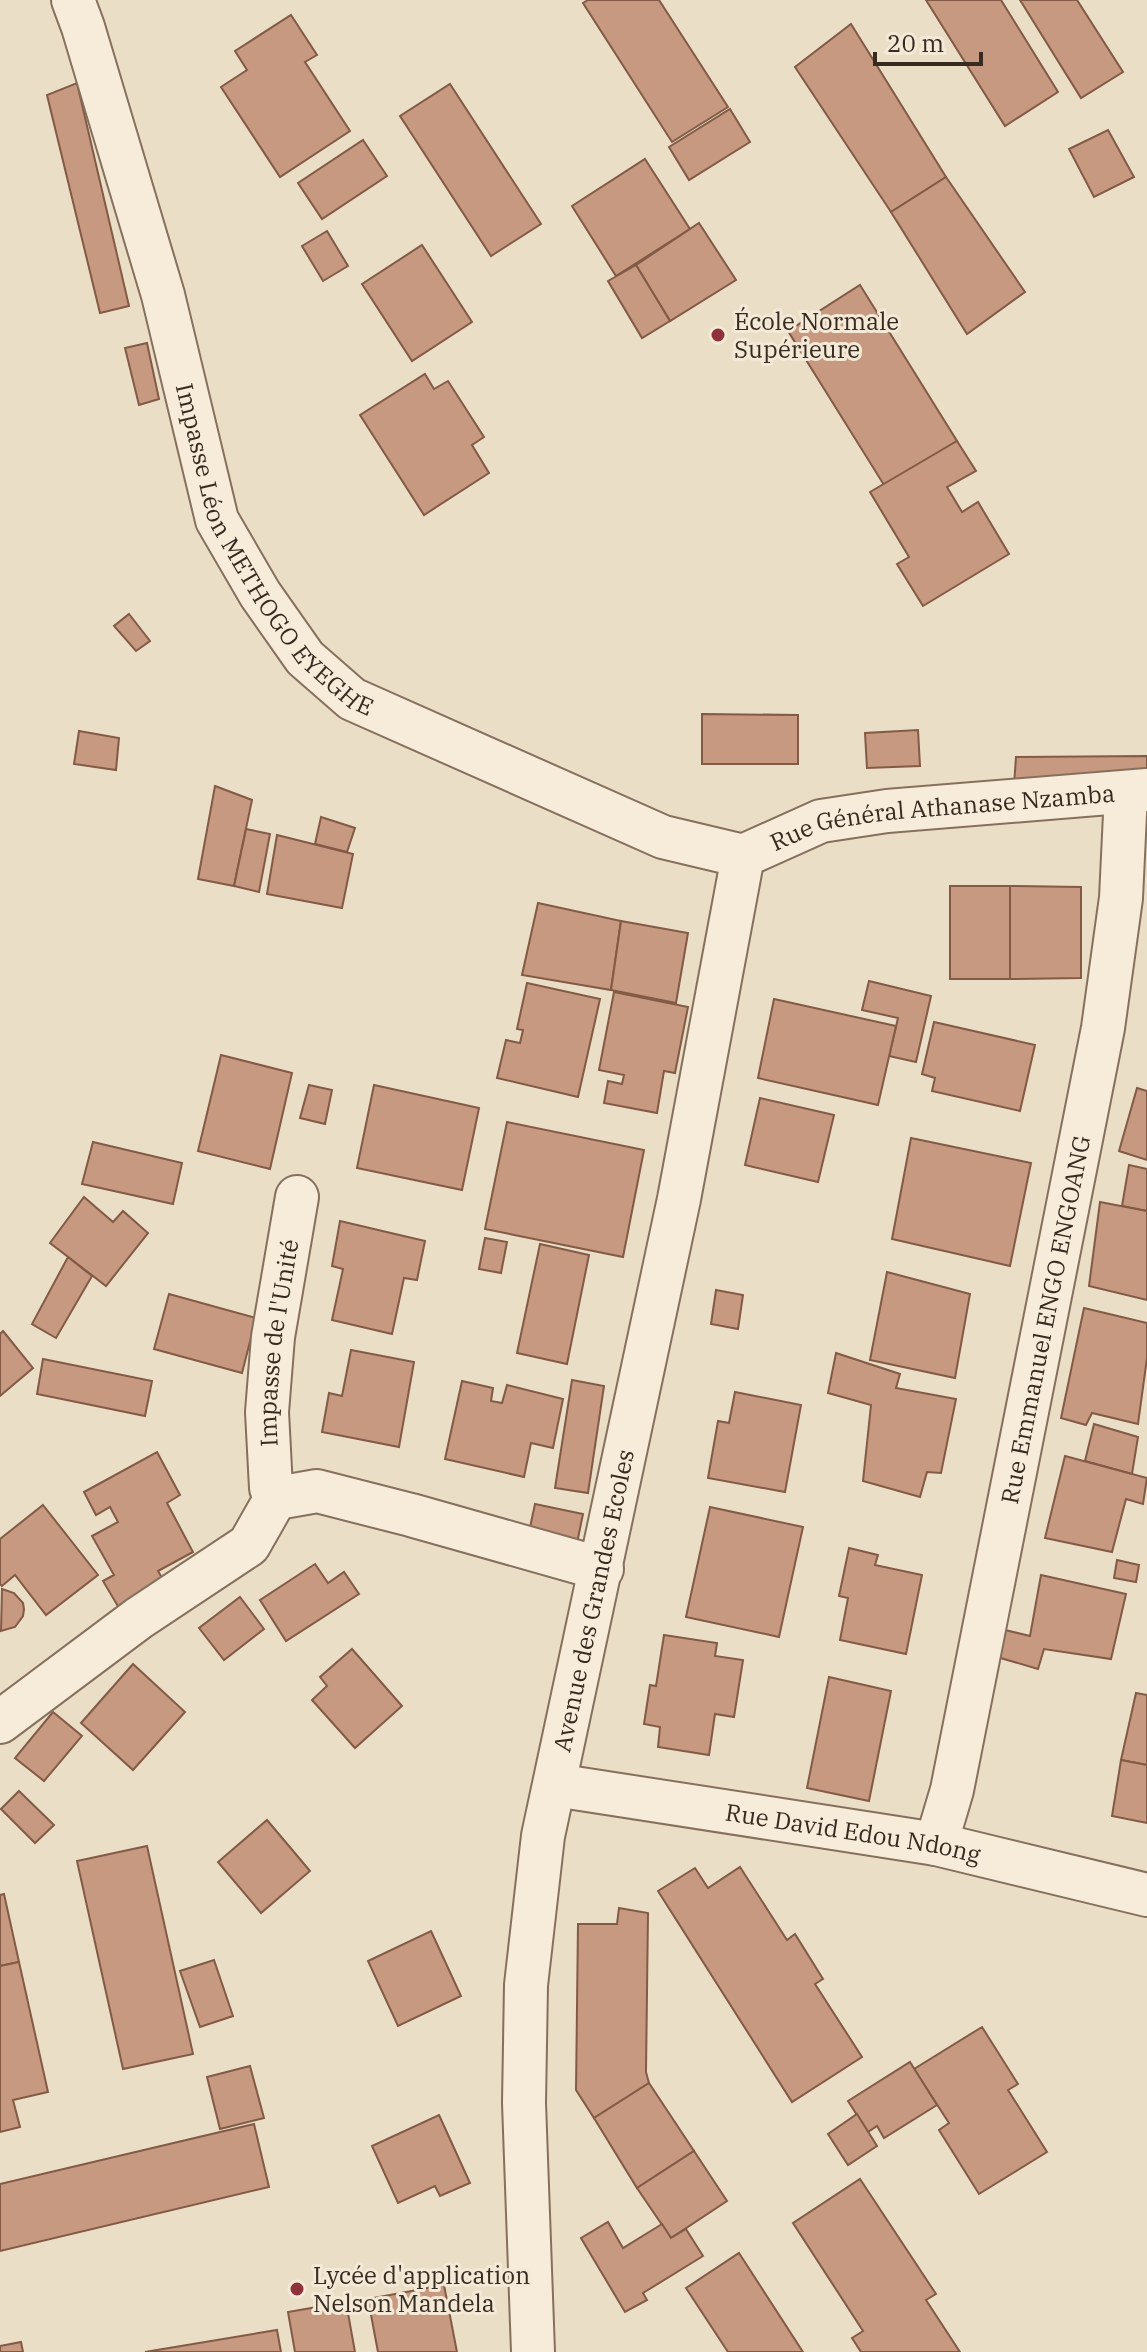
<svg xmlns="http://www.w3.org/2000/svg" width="1147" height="2352" font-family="'IBM Plex Serif',serif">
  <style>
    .building { fill: #c69980; stroke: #825a45; stroke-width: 2 }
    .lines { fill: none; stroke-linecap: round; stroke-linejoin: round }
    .minor-casing { stroke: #85705e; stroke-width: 46 }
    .minor { stroke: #f6ecd9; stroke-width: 42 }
    .poi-dot { fill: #8f3239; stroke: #f3e9d6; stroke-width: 3 }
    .labels { text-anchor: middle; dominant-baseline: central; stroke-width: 6; stroke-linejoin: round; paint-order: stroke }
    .poi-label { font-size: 24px; fill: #372a20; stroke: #f3e9d6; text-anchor: start }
    .street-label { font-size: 24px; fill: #372a20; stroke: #f3e9d6 }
  </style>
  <rect width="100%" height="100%" fill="#ebdec7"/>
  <g class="building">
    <path d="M588 0H659L728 107 672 142 583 3Z"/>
    <path d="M926 0H1001L1058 92 1005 126Z"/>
    <path d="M1020 0H1077L1123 72 1081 98Z"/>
    <path d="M291 15 317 55 305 62 350 131 280 177 221 87 247 70 235 51Z"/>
    <path d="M851 24 946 177 891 212 795 67Z"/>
    <path d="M77 83 129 306 100 313 47 95Z"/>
    <path d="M450 84 541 224 491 256 400 116Z"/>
    <path d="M730 109 750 142 689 180 669 147Z"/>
    <path d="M1108 130 1134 177 1094 197 1069 149Z"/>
    <path d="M363 140 387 176 322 219 298 183Z"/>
    <path d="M645 159 690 229 616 276 572 206Z"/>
    <path d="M946 177 1025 292 967 334 891 212Z"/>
    <path d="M699 223 736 280 670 321 636 265Z"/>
    <path d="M327 231 348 266 323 281 302 246Z"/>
    <path d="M422 245 472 322 412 361 362 284Z"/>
    <path d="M636 265 670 321 642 338 608 281Z"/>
    <path d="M860 285 957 441 884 485 788 331Z"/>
    <path d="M147 343 159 399 139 405 125 348Z"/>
    <path d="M425 374 434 389 448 381 484 437 472 445 489 473 424 515 360 415Z"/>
    <path d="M957 441 976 471 947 487 962 512 978 502 1009 554 923 606 897 564 909 557 870 492Z"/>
    <path d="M129 614 150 641 136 651 114 626Z"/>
    <path d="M702 714 798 715V764H702Z"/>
    <path d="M918 730 920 766 867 768 865 733Z"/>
    <path d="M79 731 119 738 116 770 74 764Z"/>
    <path d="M1147 756V778L1014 785 1016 757Z"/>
    <path d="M215 786 252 800 234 886 198 879Z"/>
    <path d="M321 817 355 828 347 852 315 844Z"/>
    <path d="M246 829 270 834 259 892 234 886Z"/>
    <path d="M277 835 353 854 342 908 267 894Z"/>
    <rect x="950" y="886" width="60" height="93"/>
    <path d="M1010 886 1081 887V978L1010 979Z"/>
    <path d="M538 903 621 921 611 990 522 975Z"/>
    <path d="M621 921 688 933 676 1003 611 990Z"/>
    <path d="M869 981 931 996 916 1062 889 1056 898 1018 862 1010Z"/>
    <path d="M527 983 600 999 578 1097 497 1078 506 1040 520 1043 523 1030 517 1029Z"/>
    <path d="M614 992 688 1007 675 1073 664 1071 657 1113 604 1103 608 1081 622 1084 624 1075 599 1070Z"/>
    <path d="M774 999 896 1026 878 1105 758 1078Z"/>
    <path d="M934 1022 1035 1045 1020 1111 932 1091 935 1078 922 1074Z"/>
    <path d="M221 1055 292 1073 270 1169 198 1151Z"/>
    <path d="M309 1085 332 1090 325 1124 300 1118Z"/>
    <path d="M374 1085 479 1108 462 1190 357 1168Z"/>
    <path d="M1137 1088 1147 1091V1160L1119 1151Z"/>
    <path d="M760 1098 834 1115 818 1182 745 1165Z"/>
    <path d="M507 1122 644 1150 623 1257 485 1229Z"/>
    <path d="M911 1138 1031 1163 1010 1266 892 1239Z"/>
    <path d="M93 1142 182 1163 173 1204 82 1184Z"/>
    <path d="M1129 1165 1147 1169V1211L1122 1206Z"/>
    <path d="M84 1197 113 1222 123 1211 148 1233 106 1286 50 1243Z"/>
    <path d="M1100 1202 1147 1211V1300L1089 1286Z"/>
    <path d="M340 1221 425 1241 417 1280 404 1278 392 1334 332 1320 343 1269 332 1266Z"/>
    <path d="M485 1238 507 1242 501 1273 479 1269Z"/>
    <path d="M540 1244 589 1255 567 1364 517 1353Z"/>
    <path d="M68 1257 92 1276 56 1338 32 1324Z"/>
    <path d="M887 1272 970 1294 955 1378 870 1360Z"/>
    <path d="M716 1290 743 1295 738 1329 711 1324Z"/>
    <path d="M169 1294 256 1318 242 1373 154 1349Z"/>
    <path d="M1084 1308 1147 1323V1358L1138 1424 1092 1413 1086 1425 1061 1418Z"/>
    <path d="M3 1331 33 1368 0 1396V1334Z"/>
    <path d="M351 1350 414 1362 399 1447 322 1432 329 1393 342 1396Z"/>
    <path d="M836 1353 900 1374 896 1388 956 1399 941 1473 927 1472 920 1497 863 1481 871 1405 828 1393Z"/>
    <path d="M43 1359 152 1381 145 1416 37 1394Z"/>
    <path d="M572 1380 604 1386 588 1493 555 1488Z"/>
    <path d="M462 1381 493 1388 491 1401 502 1403 507 1385 563 1399 553 1448 531 1443 524 1477 445 1459Z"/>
    <path d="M735 1392 801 1405 785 1492 708 1478 718 1421 729 1423Z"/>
    <path d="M1094 1424 1138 1437 1132 1474 1085 1461Z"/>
    <path d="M157 1452 180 1495 167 1503 193 1552 158 1571 165 1583 119 1608 103 1581 114 1575 92 1536 118 1522 110 1507 96 1515 84 1492Z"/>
    <path d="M1065 1456 1147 1478 1143 1504 1126 1499 1112 1552 1045 1538Z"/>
    <path d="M535 1504 583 1514 577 1543 529 1532Z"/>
    <path d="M43 1505 98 1575 46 1615 15 1575 2 1586 0 1584V1539Z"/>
    <path d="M710 1507 803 1527 779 1637 686 1617Z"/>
    <path d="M849 1548 878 1555 875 1565 922 1575 906 1654 840 1640 848 1598 839 1596Z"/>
    <path d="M1117 1560 1139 1565 1136 1582 1114 1578Z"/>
    <path d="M315 1564 328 1583 344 1572 359 1594 286 1641 260 1600Z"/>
    <path d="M1041 1575 1126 1594 1111 1659 1044 1649 1038 1669 997 1657 1001 1629 1030 1636Z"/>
    <path d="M2 1589 14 1593 23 1603 24 1609 23 1616 15 1627 1 1631Z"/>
    <path d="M240 1597 264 1629 224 1660 199 1628Z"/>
    <path d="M664 1635 717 1643 715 1656 743 1660 734 1717 715 1714 709 1755 658 1747 660 1727 644 1724 650 1685 656 1686Z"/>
    <path d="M352 1649 402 1706 355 1748 312 1700 327 1686 320 1677Z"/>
    <path d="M133 1664 185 1712 133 1770 81 1723Z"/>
    <path d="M829 1677 891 1691 869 1801 807 1788Z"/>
    <path d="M1136 1693 1147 1695V1765L1121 1760Z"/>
    <path d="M53 1712 82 1736 44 1781 15 1758Z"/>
    <path d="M1121 1760 1147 1765V1823L1112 1816Z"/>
    <path d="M19 1791 54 1825 35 1843 1 1809Z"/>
    <path d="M267 1820 310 1871 261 1913 218 1862Z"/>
    <path d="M147 1846 193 2054 123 2069 77 1861Z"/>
    <path d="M740 1867 787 1940 795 1934 823 1979 815 1984 862 2057 792 2102 658 1891 695 1868 708 1888Z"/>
    <path d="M4 1894 19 1962 0 1966V1895Z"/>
    <path d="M619 1908 648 1913 646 2072 649 2083 594 2118 576 2090 578 1924H617Z"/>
    <path d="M431 1931 461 1996 398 2026 368 1961Z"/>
    <path d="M214 1960 233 2016 200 2027 180 1971Z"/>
    <path d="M19 1962 48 2092 13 2100 20 2127 0 2132V1966Z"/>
    <path d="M982 2027 1018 2084 1008 2090 1047 2152 979 2194 939 2130 949 2123 914 2069Z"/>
    <path d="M910 2062 937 2105 884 2138 877 2126 868 2132 848 2101Z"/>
    <path d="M250 2066 264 2118 220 2129 207 2077Z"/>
    <path d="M649 2083 694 2151 637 2188 594 2118Z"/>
    <path d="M857 2114 877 2146 848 2165 828 2134Z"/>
    <path d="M439 2115 470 2183 440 2196 435 2186 398 2203 372 2146Z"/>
    <path d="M254 2124 269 2187 0 2251V2184Z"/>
    <path d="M694 2151 727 2201 671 2238 637 2188Z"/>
    <path d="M860 2179 936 2294 926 2300 960 2352H861L852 2338 863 2331 793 2223Z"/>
    <path d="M608 2222 623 2248 662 2224 671 2238 686 2229 703 2256 643 2293 647 2300 625 2312 581 2238Z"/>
    <path d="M739 2253 803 2352H728L686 2288Z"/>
    <path d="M444 2285 457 2352H378L368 2299Z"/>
    <path d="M346 2302 355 2352H295L288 2312Z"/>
    <path d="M277 2330 281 2352H145Z"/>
    <path d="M21 2342 23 2352H0V2346Z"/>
  </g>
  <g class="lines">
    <defs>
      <g id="minor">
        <path id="s1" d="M73 0 83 27 163 295 217 520 260 594 305 658 352 699 663 837 743 856"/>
        <path id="s2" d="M743 856 821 821 887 811 1147 790"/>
        <path id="s3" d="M271 1488 267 1412 273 1337 297 1197"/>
        <path d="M283 1497 317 1491 411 1515 602 1569"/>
        <path d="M0 1722 139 1618 249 1545 270 1508"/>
        <path id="s4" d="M555 1785 936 1844 1147 1895"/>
        <path id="s5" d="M936 1844 952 1790 1103 1028 1121 898 1126 793"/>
        <path id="s6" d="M533 2352 524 2103 526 1985 543 1836 679 1199 743 856"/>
      </g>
    </defs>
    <use href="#minor" class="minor-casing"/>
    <use href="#minor" class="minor"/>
  </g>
  <g class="poi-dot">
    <circle cx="718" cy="335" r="8"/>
    <circle cx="297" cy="2289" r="8"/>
  </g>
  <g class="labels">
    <g class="poi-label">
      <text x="734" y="321">École Normale<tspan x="734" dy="28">Supérieure</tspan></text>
      <text x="313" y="2275">Lycée d'application<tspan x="313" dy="28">Nelson Mandela</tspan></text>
    </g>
    <g class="street-label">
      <text stroke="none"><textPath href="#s1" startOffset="594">Impasse Léon METHOGO EYEGHE</textPath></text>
      <text stroke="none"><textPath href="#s2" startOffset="206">Rue Général Athanase Nzamba</textPath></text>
      <text stroke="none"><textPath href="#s5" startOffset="536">Rue Emmanuel ENGO ENGOANG</textPath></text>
      <text stroke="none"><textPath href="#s3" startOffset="146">Impasse de l'Unité</textPath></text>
      <text stroke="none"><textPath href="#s6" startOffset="758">Avenue des Grandes Ecoles</textPath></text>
      <text stroke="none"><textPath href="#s4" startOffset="302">Rue David Edou Ndong</textPath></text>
    </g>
  </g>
  <path d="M875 52v12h106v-12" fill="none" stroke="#372a20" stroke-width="4"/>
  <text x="887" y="52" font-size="24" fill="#372a20" stroke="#f3e9d6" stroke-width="6" paint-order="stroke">20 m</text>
</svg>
